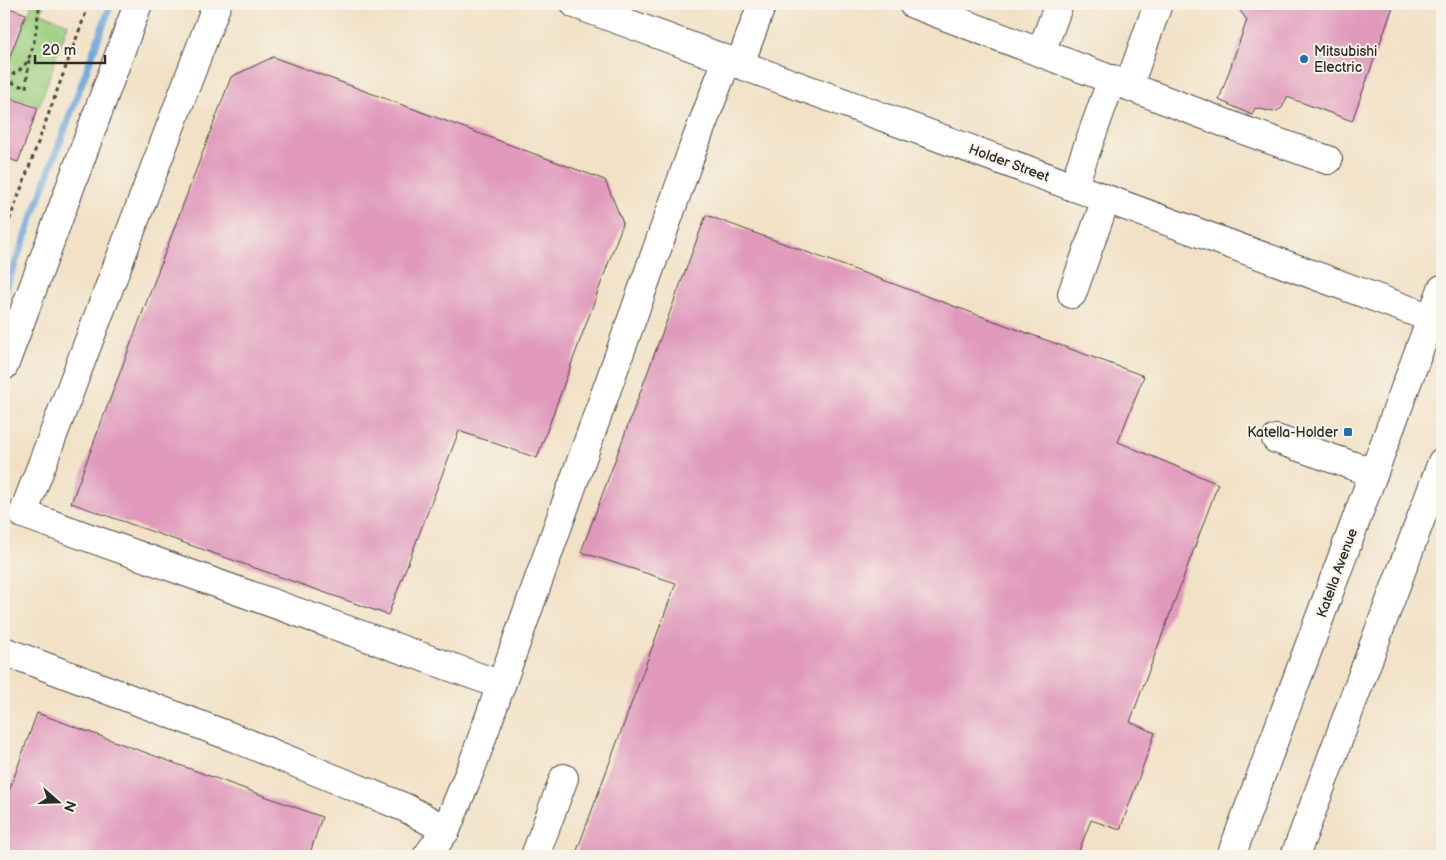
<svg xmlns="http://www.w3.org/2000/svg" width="1446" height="860" font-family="'Balsamiq Sans',sans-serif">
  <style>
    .green { fill: #9ccf7f; stroke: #647d55 }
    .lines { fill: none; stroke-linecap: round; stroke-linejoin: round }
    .stream { stroke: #6ba6dc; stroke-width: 7 }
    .building { fill: #e099bb }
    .minor-casing { stroke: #494642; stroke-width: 30 }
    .major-casing { stroke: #494642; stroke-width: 30 }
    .path { stroke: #494642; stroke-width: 3; stroke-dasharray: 4 4; stroke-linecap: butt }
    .minor { stroke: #fff; stroke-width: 28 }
    .major { stroke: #fff; stroke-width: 28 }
    .poi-dot { fill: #1f6fb2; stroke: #f7f3e8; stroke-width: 2 }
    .labels { text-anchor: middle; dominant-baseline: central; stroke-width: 4; stroke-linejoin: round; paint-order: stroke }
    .poi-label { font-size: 14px; fill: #2b2b2b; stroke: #f7f3e8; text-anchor: start }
    .street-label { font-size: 14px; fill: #2b2b2b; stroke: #f7f3e8 }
  </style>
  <rect width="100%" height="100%" fill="#f7f3e8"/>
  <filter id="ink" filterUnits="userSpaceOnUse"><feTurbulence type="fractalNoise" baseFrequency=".02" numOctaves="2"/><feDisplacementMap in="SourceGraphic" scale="10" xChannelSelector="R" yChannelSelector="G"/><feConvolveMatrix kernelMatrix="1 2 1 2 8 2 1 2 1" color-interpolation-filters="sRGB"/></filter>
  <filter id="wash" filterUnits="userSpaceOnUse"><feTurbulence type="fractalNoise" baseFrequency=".0096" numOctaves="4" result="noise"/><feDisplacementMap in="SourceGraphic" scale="20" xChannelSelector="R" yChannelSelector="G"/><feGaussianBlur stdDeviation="1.12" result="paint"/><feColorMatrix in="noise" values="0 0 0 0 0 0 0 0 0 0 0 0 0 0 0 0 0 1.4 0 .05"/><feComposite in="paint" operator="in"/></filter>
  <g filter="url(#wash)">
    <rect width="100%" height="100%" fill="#f2e1c6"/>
    <path class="green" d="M32 4H44L41 13 68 24 39 106 4 94V66L8 67Z"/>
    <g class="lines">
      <path class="stream" d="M4 294 111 4"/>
    </g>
    <g id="blocks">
      <g class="building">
        <path d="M1235 4H1394L1352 121 1287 97 1282 108 1274 112 1255 108 1252 115 1219 100 1247 20Z"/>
        <path d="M9 8 26 14 7 64 4 63V11L7 12Z"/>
        <path d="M273 57 605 180 623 223 537 458 459 431 388 615 71 503 231 77Z"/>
        <path d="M4 96 38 108 18 162 4 157Z"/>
        <path d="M706 215 1144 376 1118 442 1218 484 1130 722 1155 733 1120 830 1091 820 1077 856H575L676 583 581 552Z"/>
        <path d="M37 713 322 817 309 856H4V805Z"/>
      </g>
    </g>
  </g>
  <g filter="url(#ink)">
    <use href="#blocks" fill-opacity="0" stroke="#494642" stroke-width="1"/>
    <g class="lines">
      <defs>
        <g id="minor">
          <path d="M217 4 23 514 501 685"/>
          <path d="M575 4 1442 322"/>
          <path d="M913 4 1246 131 1328 160"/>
          <path d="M1041 52 1059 4"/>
          <path d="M740 64 762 4"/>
          <path d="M1129 85 1158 4"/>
          <path d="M1073 187 1112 79"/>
          <path d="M1072 294 1106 199"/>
          <path d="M4 366 138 4"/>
          <path d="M1276 439 1374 473"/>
          <path d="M4 651 240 740 325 775 406 808 446 830"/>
          <path d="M427 856 446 830 472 766 692 151 727 60"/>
          <path d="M535 856 564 778"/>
        </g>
        <g id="major">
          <path d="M1231 856 1442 289"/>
          <path d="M1295 856 1442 462"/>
        </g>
      </defs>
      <use href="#minor" class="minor-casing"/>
      <use href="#major" class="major-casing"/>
      <g class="path">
        <path d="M4 77C7 76 12 75 15 73 37 62 35 25 40 4"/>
        <path d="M4 79 26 88 29 60"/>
        <path d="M4 235 89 4"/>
      </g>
      <use href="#minor" class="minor"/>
      <use href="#major" class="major"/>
    </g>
  </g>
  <g class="poi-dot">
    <circle cx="1304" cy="59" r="5"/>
    <rect x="1343" y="427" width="10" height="10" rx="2.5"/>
  </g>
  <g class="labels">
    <g class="poi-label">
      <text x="1314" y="51">Mitsubishi<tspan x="1314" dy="16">Electric</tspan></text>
      <text x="1338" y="432" text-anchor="end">Katella-Holder</text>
    </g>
    <g class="street-label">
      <text transform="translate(1009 163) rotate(20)">Holder Street</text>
      <text transform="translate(1337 573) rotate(-70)">Katella Avenue</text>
    </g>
  </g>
  <rect width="1446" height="860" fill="none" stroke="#f7f3e8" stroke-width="20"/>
  <g transform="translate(58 802) rotate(110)" stroke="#f7f3e8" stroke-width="4" paint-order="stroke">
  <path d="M0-4L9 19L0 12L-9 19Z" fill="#2b2b2b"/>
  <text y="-8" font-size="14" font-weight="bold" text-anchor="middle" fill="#2b2b2b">N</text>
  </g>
  <path d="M35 55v8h70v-8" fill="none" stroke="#2b2b2b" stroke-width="2.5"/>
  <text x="42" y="55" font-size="15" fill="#2b2b2b" stroke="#f7f3e8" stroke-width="4" paint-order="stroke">20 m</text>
</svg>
